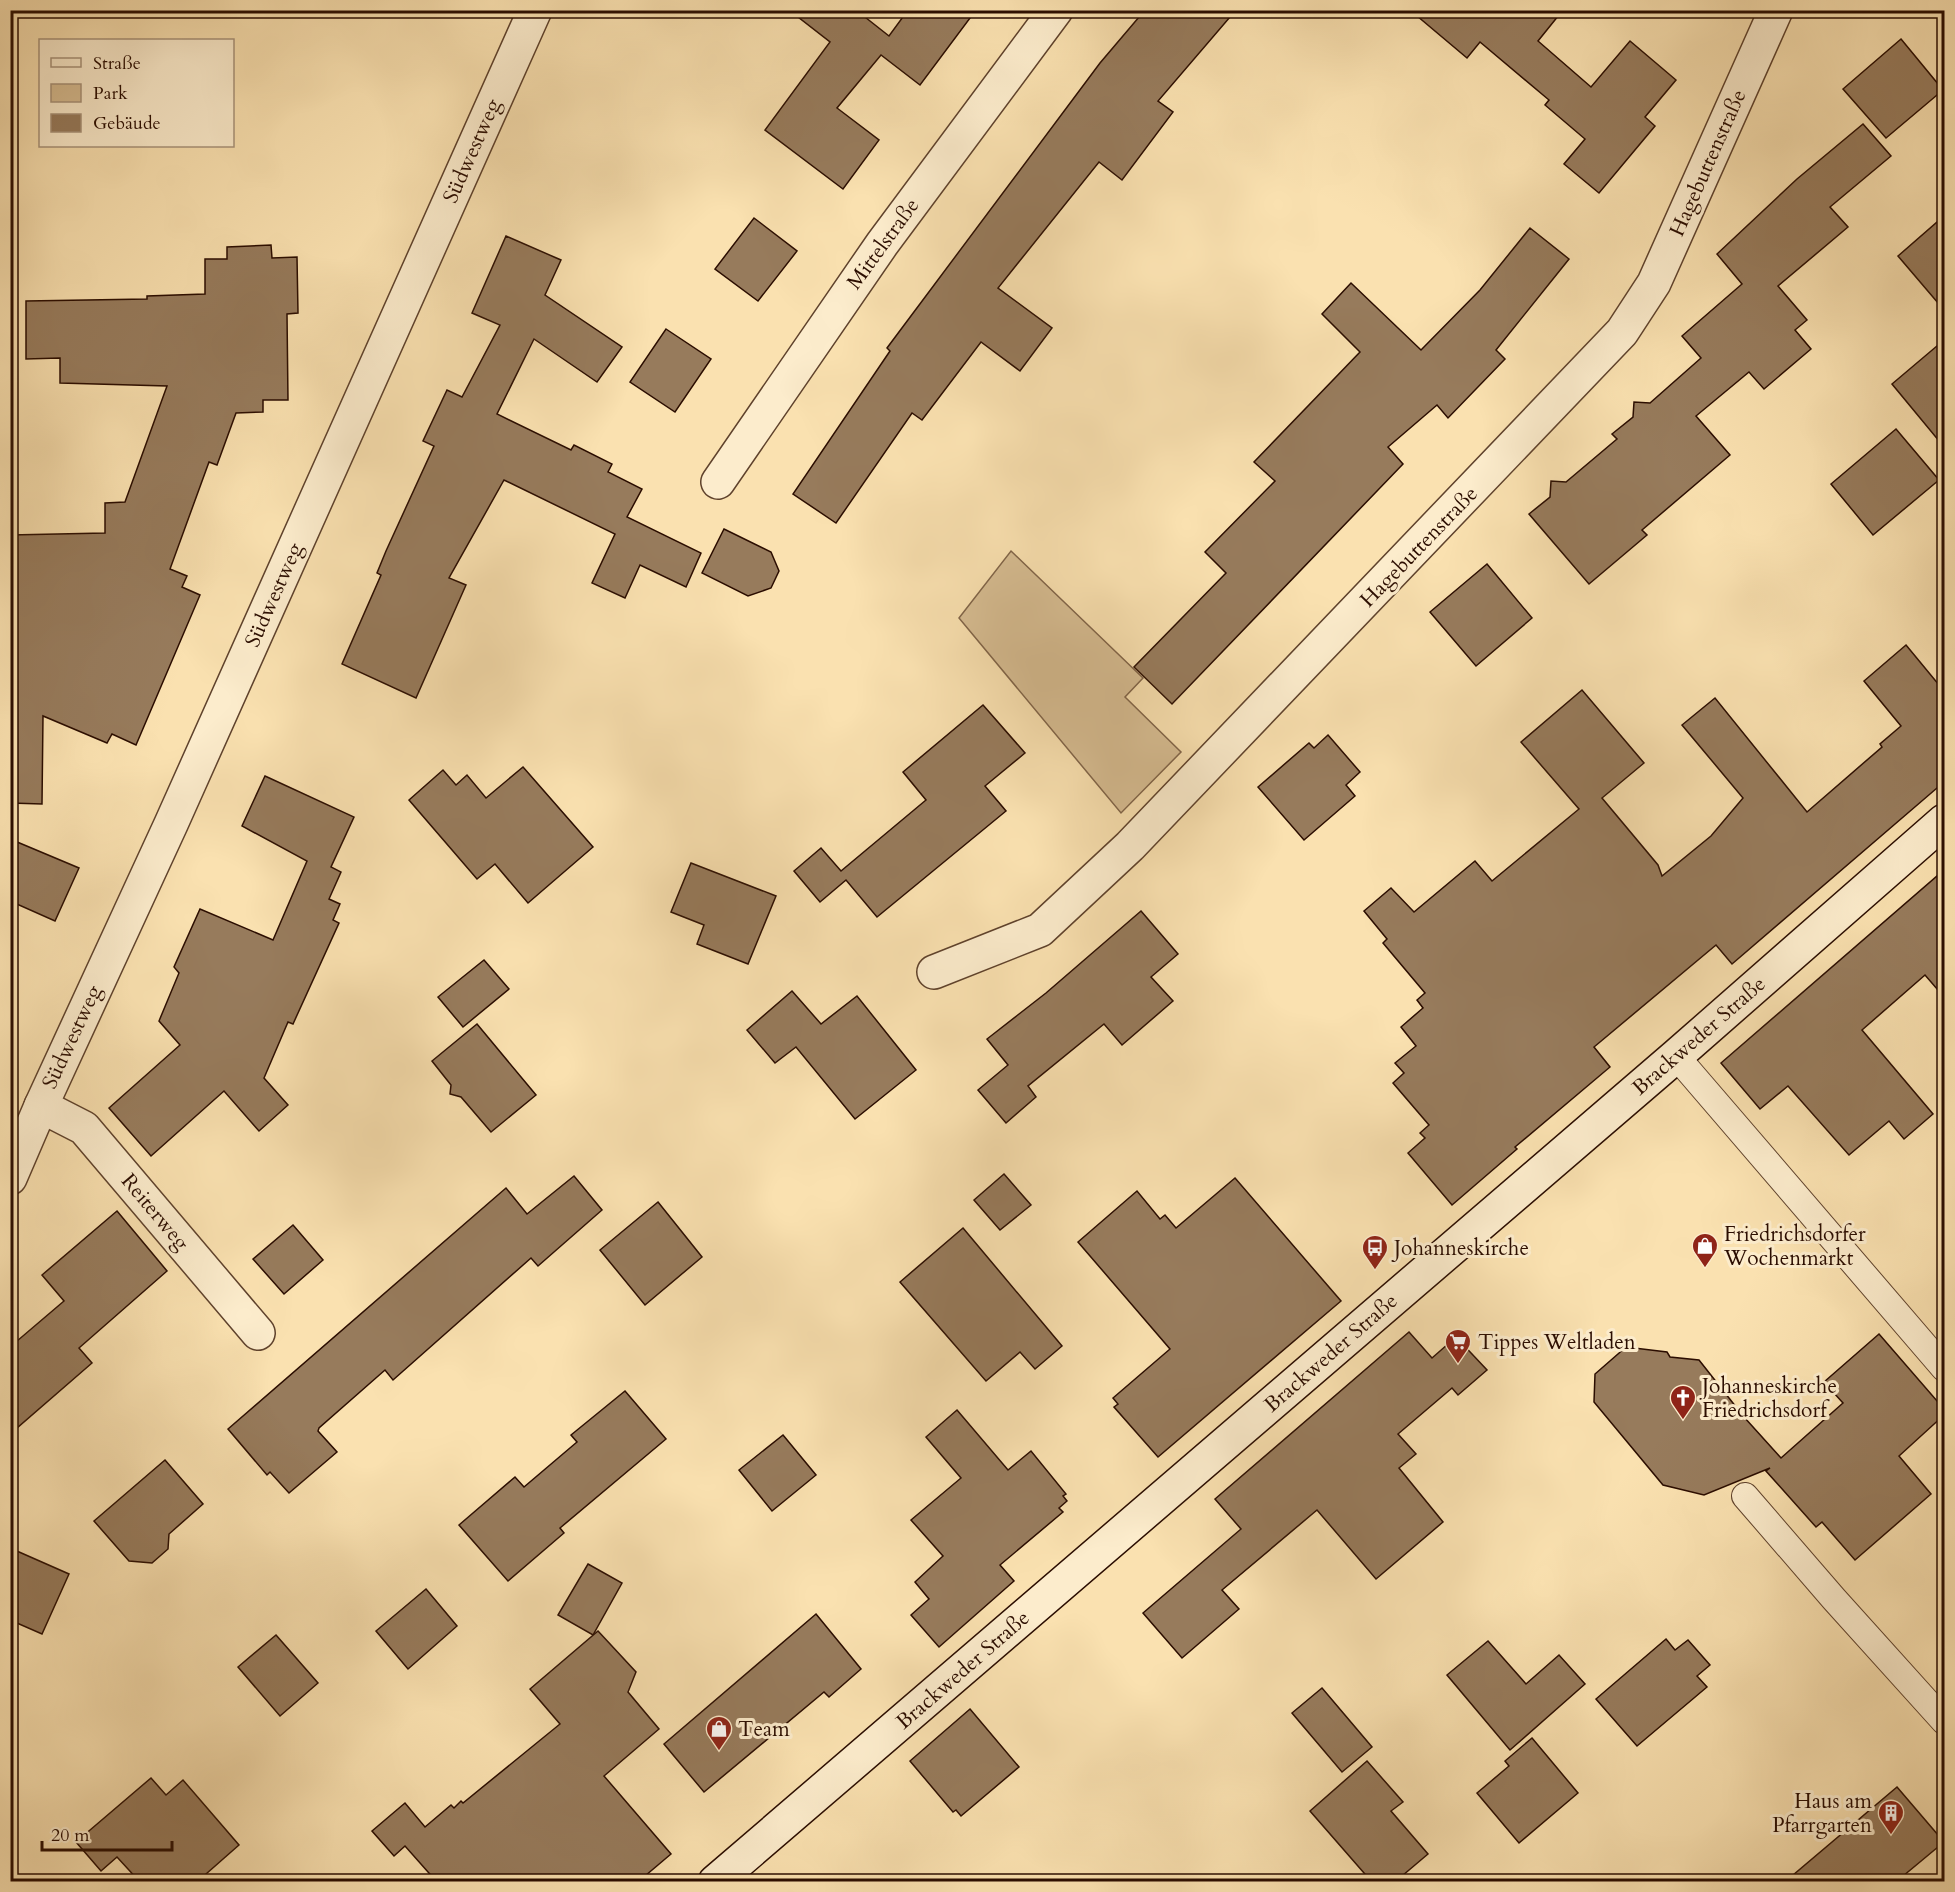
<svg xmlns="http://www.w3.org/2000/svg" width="1955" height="1892" font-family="Cardo,serif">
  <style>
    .green { fill: #d7bd92; stroke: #816549; stroke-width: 1.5 }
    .building { fill: #977b5c; stroke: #2b0d00; stroke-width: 1.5 }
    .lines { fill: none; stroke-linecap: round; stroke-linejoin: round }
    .service-casing { stroke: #5f422c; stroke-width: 28 }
    .minor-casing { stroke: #5f422c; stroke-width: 36 }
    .secondary-casing { stroke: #2b0d00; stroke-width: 36 }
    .service { stroke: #fceccc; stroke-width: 26 }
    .minor { stroke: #fceccc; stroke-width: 33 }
    .secondary { stroke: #fceccc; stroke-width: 33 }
    .labels { text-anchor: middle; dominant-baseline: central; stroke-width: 6; stroke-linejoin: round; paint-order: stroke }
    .street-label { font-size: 21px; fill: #2b0d00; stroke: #fceccc }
    .poi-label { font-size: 21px; fill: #2b0d00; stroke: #fceccc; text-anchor: start }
  </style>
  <rect width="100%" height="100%" fill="#fae1b0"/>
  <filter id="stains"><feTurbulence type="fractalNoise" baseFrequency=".00333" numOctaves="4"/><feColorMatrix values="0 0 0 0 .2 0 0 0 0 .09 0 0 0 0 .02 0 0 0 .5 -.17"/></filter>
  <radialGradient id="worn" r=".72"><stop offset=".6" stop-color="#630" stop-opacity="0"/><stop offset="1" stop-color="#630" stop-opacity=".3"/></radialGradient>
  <path class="green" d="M1011 551 1143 678 1125 697 1181 752 1121 813 959 618Z"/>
  <g class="building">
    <path d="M789 10H856L889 36 908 10H976L920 85 881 55 837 108 879 140 843 189 765 130 830 42Z"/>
    <path d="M1145 10H1236L1158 101 1173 112 1122 180 1099 162 998 288 1052 328 1020 371 981 342 922 420 912 413 836 523 793 494 890 351 887 348 1100 63Z"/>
    <path d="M1410 10H1563L1538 41 1591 87 1630 41 1676 80 1645 117 1655 126 1599 193 1564 164 1585 139 1545 105 1549 100 1480 42 1467 58Z"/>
    <path d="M1901 39 1943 90 1886 138 1843 89Z"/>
    <path d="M1863 124 1891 156 1830 207 1848 227 1778 286 1807 320 1795 330 1811 349 1764 389 1749 372 1696 416 1730 455 1642 530 1647 535 1589 584 1529 514 1550 497 1551 481 1566 482 1617 439 1612 434 1633 417 1634 402 1650 403 1701 358 1682 336 1742 284 1717 254 1797 179Z"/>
    <path d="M1944 216V310L1898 256Z"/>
    <path d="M754 218 797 251 758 301 715 269Z"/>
    <path d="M1530 228 1569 259 1496 350 1505 359 1448 418 1437 405 1388 447 1403 464 1172 704 1134 667 1226 573 1205 552 1275 481 1254 462 1360 352 1322 314 1351 283 1421 350 1480 290Z"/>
    <path d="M506 236 561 260 545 295 622 347 597 382 534 339 497 414 571 450 574 445 612 464 608 472 642 489 627 517 701 553 686 587 640 565 625 598 592 583 615 534 504 480 449 578 466 585 416 698 342 664 381 575 377 573 386 551 434 446 423 441 447 390 462 397 500 325 472 313Z"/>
    <path d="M271 245 272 258 297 257 298 313 287 314 288 400H263V412L236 413 217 465 209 462 170 569 187 576 182 587 200 595 136 745 112 734 107 743 43 716 42 804 10 803V535L105 533V503L125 502 167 386 60 383V358L26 359V301L147 299V296L205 294V259H227V247Z"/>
    <path d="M666 329 711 359 675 412 630 382Z"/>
    <path d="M1944 340V447L1892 384Z"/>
    <path d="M1896 429 1939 480 1873 535 1831 484Z"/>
    <path d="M724 529 771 552 779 571 771 588 748 596 702 573Z"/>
    <path d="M1487 564 1532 618 1476 666 1430 612Z"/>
    <path d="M1906 645 1944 691V782L1732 964 1716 945 1594 1047 1610 1067 1515 1147 1517 1149 1452 1205 1408 1153 1425 1138 1420 1133 1429 1125 1393 1083 1404 1073 1395 1063 1416 1046 1401 1027 1423 1008 1417 1000 1425 993 1383 943 1387 939 1364 911 1391 888 1414 912 1475 861 1492 881 1579 809 1521 742 1582 690 1644 763 1602 798 1658 865 1662 876 1711 836 1743 798 1682 725 1715 698 1807 812 1882 747 1880 744 1901 726 1864 681Z"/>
    <path d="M983 705 1025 753 985 786 1006 811 877 917 846 880 820 902 794 871 821 848 841 871 926 800 903 772Z"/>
    <path d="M1328 735 1360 772 1346 785 1355 796 1304 840 1258 787 1309 743 1314 748Z"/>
    <path d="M523 767 593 847 528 903 495 864 477 879 409 800 443 770 456 785 467 775 486 798Z"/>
    <path d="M265 776 354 817 331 867 341 872 329 899 340 904 333 920 339 923 293 1024 288 1022 264 1078 288 1105 259 1131 224 1091 151 1156 109 1108 180 1045 159 1021 179 973 174 967 200 909 273 940 307 861 242 826Z"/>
    <path d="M10 839 79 868 55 921 10 901Z"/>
    <path d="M691 863 776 896 748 964 697 944 704 925 671 912Z"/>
    <path d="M1944 870V997L1925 975 1862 1030 1933 1114 1904 1139 1889 1121 1849 1155 1788 1086 1760 1109 1721 1063Z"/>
    <path d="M1141 911 1178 954 1151 977 1173 1001 1122 1045 1104 1024 1028 1086 1036 1097 1006 1123 978 1090 1008 1065 987 1039 1046 993Z"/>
    <path d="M484 960 509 989 463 1027 438 997Z"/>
    <path d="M792 991 821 1024 857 996 916 1070 855 1119 796 1047 775 1063 747 1030Z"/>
    <path d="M477 1024 536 1095 491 1132 461 1097 450 1094 451 1085 432 1061Z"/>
    <path d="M1004 1174 1031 1205 1000 1230 974 1200Z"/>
    <path d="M574 1176 602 1210 538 1266 531 1258 393 1380 385 1370 319 1428 318 1431 337 1452 289 1493 270 1472 267 1475 228 1429 506 1188 527 1214Z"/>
    <path d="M1235 1178 1341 1301 1158 1457 1114 1407 1118 1404 1113 1398 1170 1349 1078 1242 1137 1191 1160 1219 1165 1215 1176 1228Z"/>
    <path d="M658 1202 702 1257 645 1305 600 1250Z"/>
    <path d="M117 1211 167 1271 79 1348 92 1363 10 1434V1347L64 1301 42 1275Z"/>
    <path d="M293 1225 323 1260 284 1294 253 1259Z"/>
    <path d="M963 1228 1062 1346 1035 1369 1020 1352 986 1381 900 1282Z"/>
    <path d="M1409 1332 1432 1358 1456 1337 1487 1370 1458 1395 1452 1388 1398 1434 1416 1454 1399 1468 1443 1522 1376 1579 1317 1510 1222 1590 1239 1609 1182 1658 1143 1613 1241 1529 1215 1499Z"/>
    <path d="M1879 1334 1944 1409V1415L1899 1456 1931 1494 1855 1560 1822 1522 1816 1527 1766 1471 1770 1468 1704 1495 1663 1485 1594 1402 1595 1374 1626 1347 1667 1352 1670 1357 1699 1360 1744 1417 1781 1458 1843 1403 1824 1382Z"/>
    <path d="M625 1391 666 1439 560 1528 564 1533 508 1581 459 1525 515 1477 524 1487 577 1442 571 1435Z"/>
    <path d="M957 1410 1008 1470 1031 1451 1066 1494 1063 1496 1067 1501 1059 1508 1063 1512 1000 1565 1014 1581 939 1647 911 1615 929 1599 915 1582 943 1556 911 1520 961 1478 926 1437Z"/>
    <path d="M783 1435 816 1475 772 1511 739 1470Z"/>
    <path d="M165 1460 203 1504 169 1534 168 1549 152 1563 129 1561 94 1521Z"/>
    <path d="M10 1548 69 1574 42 1634 10 1620Z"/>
    <path d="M588 1564 622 1583 593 1635 558 1615Z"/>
    <path d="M426 1589 457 1626 408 1669 376 1631Z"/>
    <path d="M816 1614 861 1669 829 1697 824 1692 704 1792 664 1744Z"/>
    <path d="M598 1631 636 1672 628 1692 659 1729 604 1776 671 1854 639 1881H436L405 1846 394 1856 372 1831 405 1803 425 1827 451 1805 454 1808 461 1801 463 1803 560 1724 530 1689Z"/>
    <path d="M276 1635 318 1683 280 1716 238 1667Z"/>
    <path d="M1666 1639 1675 1650 1688 1640 1710 1665 1697 1676 1707 1687 1637 1746 1596 1699Z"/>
    <path d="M1488 1641 1526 1684 1559 1655 1585 1684 1510 1750 1447 1675Z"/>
    <path d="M1322 1688 1372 1747 1342 1772 1292 1713Z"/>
    <path d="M970 1709 1019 1767 961 1816 956 1810 953 1812 910 1761Z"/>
    <path d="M1532 1738 1578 1793 1519 1843 1477 1793 1509 1766 1505 1761Z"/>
    <path d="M1367 1761 1403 1802 1391 1811 1428 1854 1396 1881H1371L1310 1811Z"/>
    <path d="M151 1778 166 1795 183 1780 239 1845 198 1881H139L117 1857 101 1871 76 1842Z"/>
    <path d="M1897 1787 1944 1842 1897 1881H1786Z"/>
  </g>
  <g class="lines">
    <defs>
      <g id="service">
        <path d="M1676 1056 1944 1368"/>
        <path d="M1745 1496 1834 1599 1944 1721"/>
      </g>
      <g id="minor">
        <path d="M718 482 882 244 1056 10"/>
        <path d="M934 972 1040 930 1130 846 1622 332 1654 283 1776 10"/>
        <path d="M41 1106 84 1128 258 1333"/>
        <path d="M10 1178 41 1106 171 824 535 10"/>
      </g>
      <path id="secondary" d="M715 1882 1676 1056 1944 821"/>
    </defs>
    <use href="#service" class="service-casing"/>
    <use href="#minor" class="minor-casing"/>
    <use href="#secondary" class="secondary-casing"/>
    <use href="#service" class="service"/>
    <use href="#minor" class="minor"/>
    <use href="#secondary" class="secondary"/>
  </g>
  <defs>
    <symbol id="shop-pin" viewBox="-11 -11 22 30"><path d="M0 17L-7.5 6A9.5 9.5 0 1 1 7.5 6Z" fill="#8f2418" stroke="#fceccc"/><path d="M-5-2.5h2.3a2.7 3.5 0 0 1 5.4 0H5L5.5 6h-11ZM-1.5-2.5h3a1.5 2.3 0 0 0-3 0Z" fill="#fff"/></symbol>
    <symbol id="bus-pin" viewBox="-11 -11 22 30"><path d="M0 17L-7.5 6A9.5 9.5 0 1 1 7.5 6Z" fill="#8f2418" stroke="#fceccc"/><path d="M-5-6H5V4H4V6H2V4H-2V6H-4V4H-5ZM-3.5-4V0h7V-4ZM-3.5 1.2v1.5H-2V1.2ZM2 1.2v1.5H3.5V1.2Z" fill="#fff"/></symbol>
    <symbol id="supermarket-pin" viewBox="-11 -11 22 30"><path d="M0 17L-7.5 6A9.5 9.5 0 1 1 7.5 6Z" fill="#8f2418" stroke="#fceccc"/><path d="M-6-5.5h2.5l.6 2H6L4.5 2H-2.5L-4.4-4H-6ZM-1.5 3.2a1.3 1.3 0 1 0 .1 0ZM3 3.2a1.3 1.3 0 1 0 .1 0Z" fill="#fff"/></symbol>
    <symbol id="church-pin" viewBox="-11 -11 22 30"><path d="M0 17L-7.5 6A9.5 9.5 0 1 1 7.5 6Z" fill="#8f2418" stroke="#fceccc"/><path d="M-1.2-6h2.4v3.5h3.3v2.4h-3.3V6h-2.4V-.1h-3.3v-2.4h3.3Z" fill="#fff"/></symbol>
    <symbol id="building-pin" viewBox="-11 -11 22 30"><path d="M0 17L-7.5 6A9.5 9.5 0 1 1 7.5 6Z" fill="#8f2418" stroke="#fceccc"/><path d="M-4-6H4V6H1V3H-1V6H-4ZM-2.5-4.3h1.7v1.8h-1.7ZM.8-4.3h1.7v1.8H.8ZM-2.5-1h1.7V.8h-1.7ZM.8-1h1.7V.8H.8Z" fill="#fff"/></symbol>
  </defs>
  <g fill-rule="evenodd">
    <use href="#shop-pin" x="1690" y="1231" width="30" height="40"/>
    <use href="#bus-pin" x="1360" y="1233" width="30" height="40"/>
    <use href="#supermarket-pin" x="1443" y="1327" width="30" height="40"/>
    <use href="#church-pin" x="1668" y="1383" width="30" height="40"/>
    <use href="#shop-pin" x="704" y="1714" width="30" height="40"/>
    <use href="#building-pin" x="1876" y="1798" width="30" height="40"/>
  </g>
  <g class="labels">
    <g class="street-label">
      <text transform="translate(472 151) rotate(-66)">Südwestweg</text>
      <text transform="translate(1708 163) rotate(-66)">Hagebuttenstraße</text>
      <text transform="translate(883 244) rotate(-54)">Mittelstraße</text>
      <text transform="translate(1419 547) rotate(-46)">Hagebuttenstraße</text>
      <text transform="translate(274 595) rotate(-66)">Südwestweg</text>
      <text transform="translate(1699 1036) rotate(-41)">Brackweder Straße</text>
      <text transform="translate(72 1037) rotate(-65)">Südwestweg</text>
      <text transform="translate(155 1212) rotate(50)">Reiterweg</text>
      <text transform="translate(1331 1353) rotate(-41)">Brackweder Straße</text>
      <text transform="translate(963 1670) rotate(-41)">Brackweder Straße</text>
    </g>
    <g class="poi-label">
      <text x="1724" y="1234">Friedrichsdorfer<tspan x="1724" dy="24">Wochenmarkt</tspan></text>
      <text x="1394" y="1248">Johanneskirche</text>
      <text x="1478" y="1342">Tippes Weltladen</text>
      <text x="1702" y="1386">Johanneskirche<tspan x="1702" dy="24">Friedrichsdorf</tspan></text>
      <text x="738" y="1729">Team</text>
      <text x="1872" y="1801" text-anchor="end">Haus am<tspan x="1872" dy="24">Pfarrgarten</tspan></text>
    </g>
  </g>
  <rect width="1955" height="1892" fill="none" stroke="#fae1b0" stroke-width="36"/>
  <rect x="12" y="12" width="1931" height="1868" fill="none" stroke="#2b0d00" stroke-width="3"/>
  <rect x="18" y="18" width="1919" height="1856" fill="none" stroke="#2b0d00" stroke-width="1.5"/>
  <rect x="39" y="39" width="195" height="108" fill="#fceccc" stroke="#a8937a" stroke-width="1.5"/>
  <rect x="51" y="58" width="30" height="9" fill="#fceccc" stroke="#a8937a" stroke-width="1.5"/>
  <text x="93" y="69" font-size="18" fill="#2b0d00">Straße</text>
  <rect x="51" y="84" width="30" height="18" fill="#d7bd92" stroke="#a8937a" stroke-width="1.5"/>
  <text x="93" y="99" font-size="18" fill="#2b0d00">Park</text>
  <rect x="51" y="114" width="30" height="18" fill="#977b5c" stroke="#a8937a" stroke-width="1.5"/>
  <text x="93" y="129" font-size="18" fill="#2b0d00">Gebäude</text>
  <path d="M42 1841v9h130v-9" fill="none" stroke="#2b0d00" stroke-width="3"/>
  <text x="51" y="1841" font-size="18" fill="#2b0d00" stroke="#fceccc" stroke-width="4.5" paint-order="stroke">20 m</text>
  <rect width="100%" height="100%" filter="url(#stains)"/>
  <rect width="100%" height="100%" fill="url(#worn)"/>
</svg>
